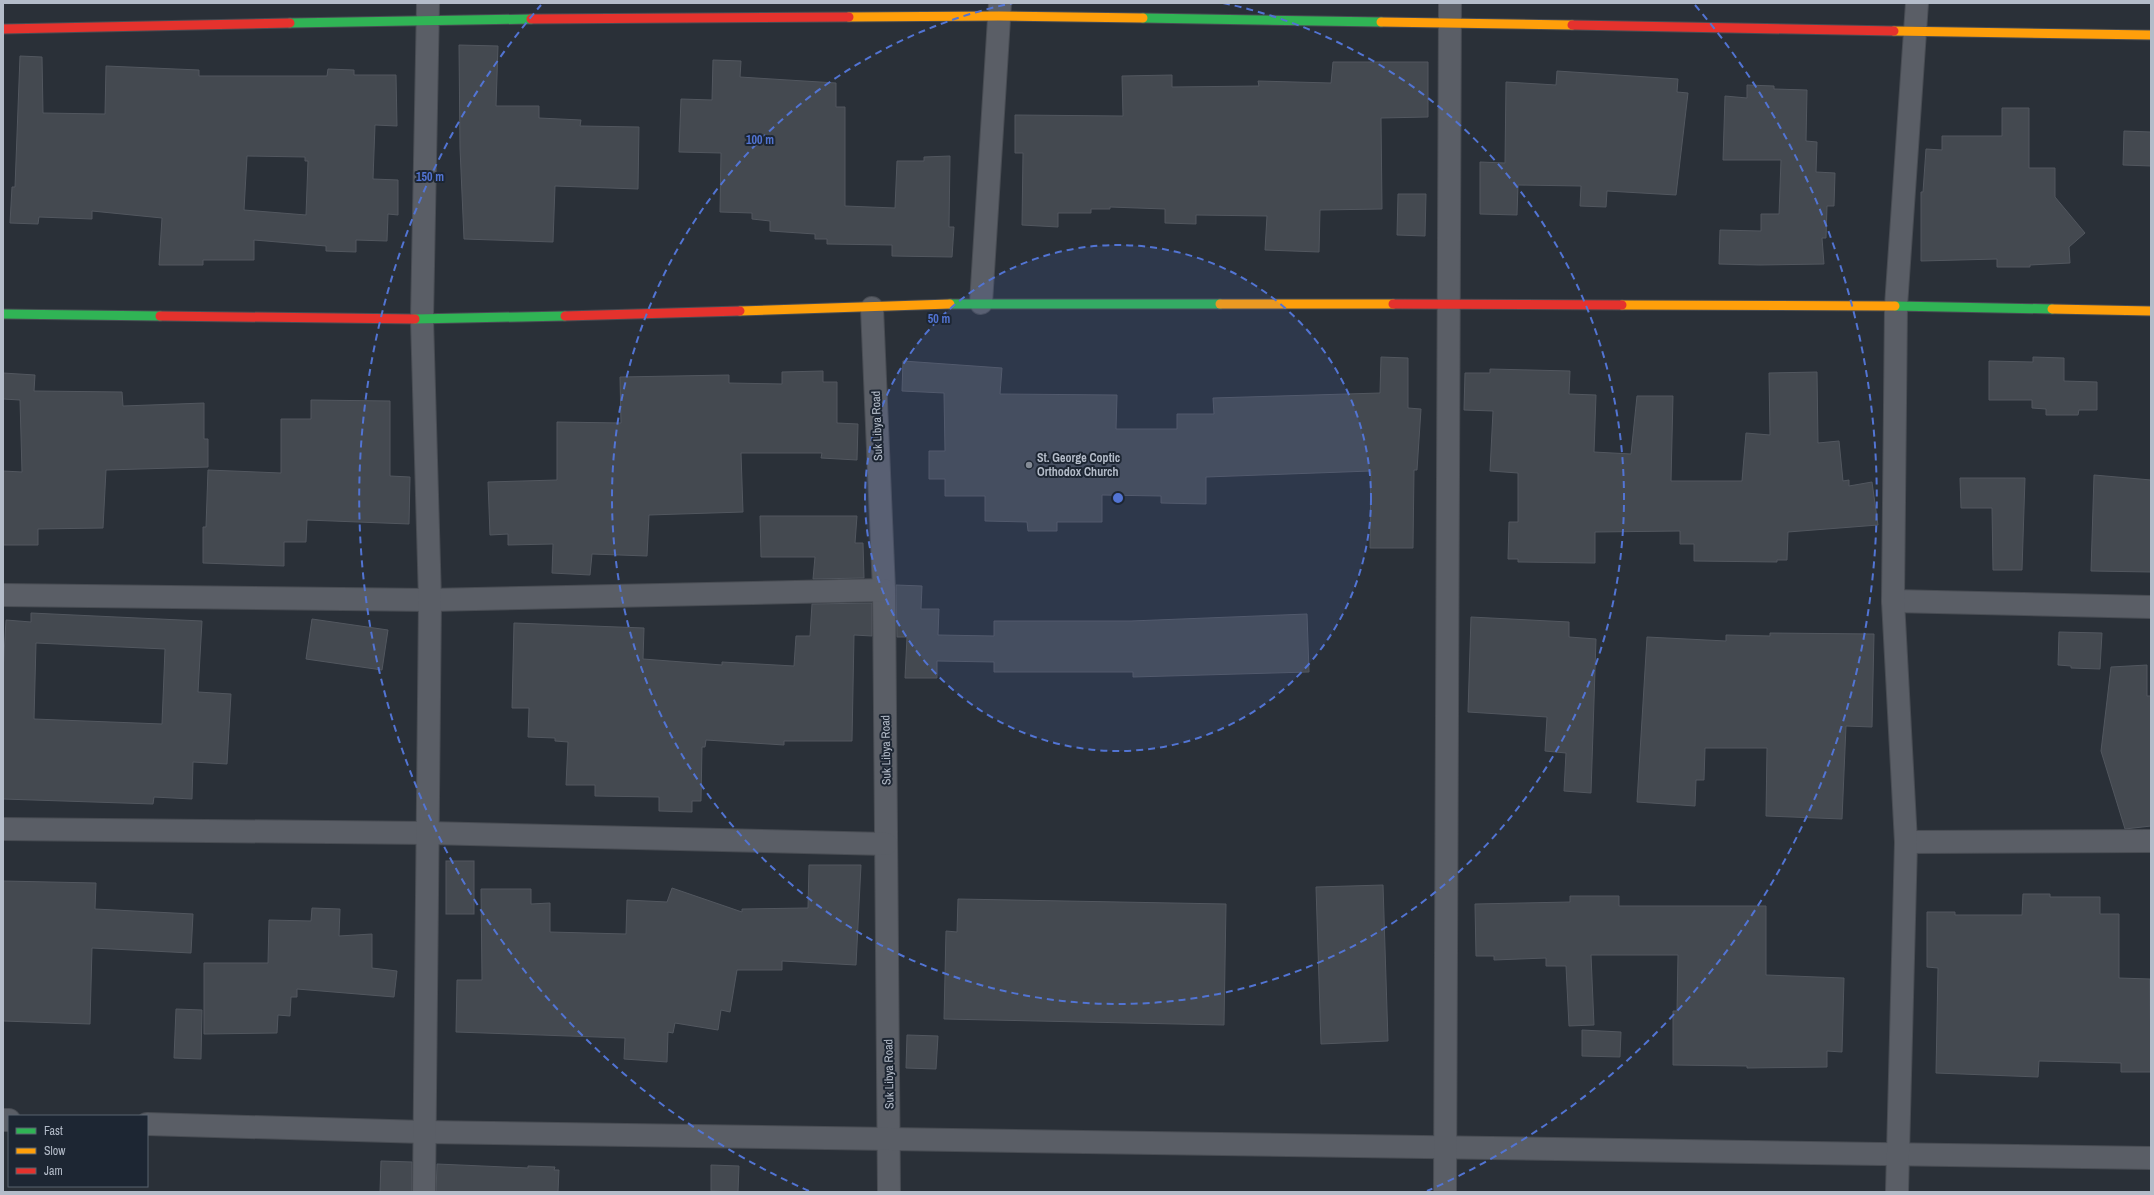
<svg xmlns="http://www.w3.org/2000/svg" width="2154" height="1195" font-family="'Archivo Narrow',sans-serif">
  <style>
    .building { fill: #444950; stroke: #52575f; fill-rule: evenodd }
    .lines { fill: none; stroke-linecap: round; stroke-linejoin: round }
    .street-casing { stroke: #484c53; stroke-width: 24 }
    .fast-casing { stroke: #484c53; stroke-width: 11 }
    .slow-casing { stroke: #484c53; stroke-width: 11 }
    .jam-casing { stroke: #484c53; stroke-width: 11 }
    .street { stroke: #5a5e66; stroke-width: 22 }
    .fast { stroke: #30b455; stroke-width: 9 }
    .slow { stroke: #ff9f0a; stroke-width: 9 }
    .jam { stroke: #e5322d; stroke-width: 9 }
    .ring { fill: none; stroke: #5274d3; stroke-width: 2; stroke-dasharray: 7 5 }
    .poi-dot { fill: #848b96; stroke: #1d2633; stroke-width: 1.5 }
    .labels { text-anchor: middle; dominant-baseline: central; stroke-width: 4; stroke-linejoin: round; paint-order: stroke }
    .street-label { font-size: 12px; fill: #b4bcc9; stroke: #1d2633 }
    .poi-label { font-size: 12px; font-weight: bold; fill: #b4bcc9; stroke: #1d2633; text-anchor: start }
    .centre { fill: #5274d3; stroke: #1d2633; stroke-width: 2 }
    .ring-label { font-size: 12px; text-anchor: middle; font-weight: bold; fill: #5274d3; stroke: #1d2633; stroke-width: 4; stroke-linejoin: round; paint-order: stroke }
  </style>
  <rect width="100%" height="100%" fill="#2a3038"/>
  <g class="building">
    <path d="M459 45 498 46 496 106H539V118L581 120 580 126 639 127 638 189 555 186 553 242 464 239 460 148Z"/>
    <path d="M20 56 42 57 43 113 105 114 106 66 199 70V76H327L328 69 354 70V75H396L397 126 375 125 373 179 398 180V215L388 214 387 241 356 240V252L326 251V246L254 240V260H203V265H159L162 218 92 211V219L39 217 38 224 10 223 12 187H15ZM247 156 305 157V161H308L306 215 244 210Z"/>
    <path d="M713 60 741 61 740 77 836 83V107H845V206L895 208 897 161H924V157L950 156 949 227H954L952 257 892 256V245L827 244V239H815V234L770 231V221L752 219V213L720 212 721 153 679 152 681 99 712 100Z"/>
    <path d="M1333 62H1428V117L1381 118 1382 209 1320 210 1319 252 1265 250 1267 216 1196 215V224L1165 223V209L1110 207V209H1091V213H1058V227L1022 225 1023 153H1015V115L1123 116 1122 76 1172 75V87L1259 86 1258 81 1331 83Z"/>
    <path d="M1557 71 1678 79 1677 92 1688 93 1676 195 1607 191 1606 207 1580 206 1581 186 1518 185 1517 215 1480 214V162L1505 163 1506 82 1556 85Z"/>
    <path d="M1747 85 1774 86V89L1807 90 1806 141 1817 142 1816 172 1835 173 1834 206H1827L1826 238H1822L1824 264 1760 265 1719 264 1720 230 1761 231V214H1779L1781 160H1723L1725 96 1747 98Z"/>
    <path d="M2002 108H2029V168H2055V197L2085 233 2069 247 2070 263 2030 265V267H1997V259L1921 261V192H1923L1926 149 1942 150V136H2002Z"/>
    <path d="M2124 131 2151 132V166L2123 165Z"/>
    <path d="M1398 194H1426L1425 236 1397 235Z"/>
    <path d="M1381 357 1408 358V408L1421 409 1417 470H1414L1413 548H1370L1371 471 1206 477V504L1161 503V496L1102 495V522H1057V531H1028L1027 522 985 521V496H945V479H929V451H945L944 393 902 391 903 361 1002 368 1000 394 1117 395 1116 429H1177V414H1214L1213 398 1380 393Z"/>
    <path d="M2033 357 2064 358V381L2097 382V410H2079L2078 415H2046V409L2032 408V400H1989V361L2033 362Z"/>
    <path d="M1490 369 1570 371 1569 394 1596 395 1594 452 1631 454 1637 396H1673L1671 481H1742L1746 433 1770 435 1769 373 1817 372 1818 443 1839 441 1843 481 1849 480V486L1872 482 1878 525 1788 532 1787 560H1777V562L1694 561V544H1680V531L1595 532V563L1518 562V559H1508L1509 522H1518V473L1490 471 1493 411 1464 410 1465 373H1490Z"/>
    <path d="M823 371V382H837V423L858 424 857 460 821 458 822 453H741L743 512 649 515 647 556 592 554 590 575 552 573 553 544 508 545V534L490 535 488 482 557 480V422L621 423 620 377 729 375V383L782 384V372Z"/>
    <path d="M3 373 35 375 34 391 122 392 123 406 204 403V439H208V467L106 470 103 528 38 529V545H3V471L22 472 20 400 3 399Z"/>
    <path d="M311 400 390 401V476L410 477 409 524 307 520 306 542H284V566L203 563V527H206L208 470 281 473V419H311Z"/>
    <path d="M2094 475 2151 480V572L2091 571Z"/>
    <path d="M1960 478H2025L2022 570H1993L1992 508H1961Z"/>
    <path d="M760 516H857L855 543H863L864 578 813 579 815 557H761Z"/>
    <path d="M896 585 922 586 921 609H939L938 635 994 636V621H1131L1307 614 1309 672 1133 677V672H994V662L937 661V678H905L907 637H897Z"/>
    <path d="M872 603V636L854 635 852 741H784V745L706 740 705 747H702L701 801H692V812L659 811V797L595 796V785H566L568 742 555 741V738L528 737 529 708H512L514 623 644 628 643 659 722 665V662L794 666 796 636H810L812 604Z"/>
    <path d="M31 613 202 621 198 692 231 694 227 764 193 762 192 799 154 797 153 804 3 799V672L6 620 31 622ZM36 643 165 649 162 724 34 719Z"/>
    <path d="M1471 617 1569 622V637L1596 639 1591 793 1564 791 1566 753 1545 751 1547 717 1468 712Z"/>
    <path d="M312 619 388 630 382 670 306 659Z"/>
    <path d="M2059 632 2102 633 2100 669 2071 668V666L2058 665Z"/>
    <path d="M1770 633 1874 634 1872 727 1846 726 1842 819 1766 816 1767 748H1705L1704 780H1696L1695 806 1637 802 1647 637 1726 641V635L1770 636Z"/>
    <path d="M2147 665V696H2151V826L2125 829 2101 751 2111 667Z"/>
    <rect x="446" y="861" width="28" height="53"/>
    <path d="M809 865H861L856 965 782 961V970H737L730 1012 721 1010 718 1030 675 1023 673 1033 668 1032 667 1062 624 1059 625 1038 456 1032 457 980H482L481 889H531V904L550 903V932L626 934 627 900 667 902 672 888 742 912V909L808 908Z"/>
    <path d="M3 881 96 883 95 909 193 914 191 953 92 948 90 1024 3 1021Z"/>
    <path d="M1383 885 1388 1041 1321 1044 1316 887Z"/>
    <path d="M2023 894H2050V897H2100V914H2119V978L2150 979 2151 1072H2121V1063L2039 1061 2038 1077 1936 1073 1938 968 1927 967V912H1955V915H2022Z"/>
    <path d="M1570 896H1619V906H1766V975L1844 978 1842 1052 1827 1051V1067L1747 1068V1066L1673 1065V1011H1677L1678 955H1591L1594 1025 1569 1026 1566 966H1546V958L1494 960V956H1476L1475 904 1570 902Z"/>
    <path d="M958 899 1226 904 1224 1025 944 1019 946 931 957 932Z"/>
    <path d="M312 908 340 909 339 936 372 934V968L397 971 394 997 297 989V997H291L290 1016 278 1015 277 1033 204 1034V963H268L269 920 311 921Z"/>
    <path d="M176 1009 202 1010 201 1059 174 1058Z"/>
    <path d="M1582 1030 1621 1032 1620 1057 1582 1056Z"/>
    <path d="M907 1035 938 1036 936 1069 906 1068Z"/>
    <path d="M381 1161 412 1162V1192H380Z"/>
    <path d="M437 1164 528 1168V1166L555 1167 554 1170H559L558 1192H436Z"/>
    <path d="M711 1165 739 1166 738 1192 711 1191Z"/>
  </g>
  <g class="lines">
    <defs>
      <g id="street">
        <path d="M981 303 1000 3"/>
        <path d="M872 308 884 590 889 1192"/>
        <path d="M3 595 430 600 884 590"/>
        <path d="M1893 601 2151 607"/>
        <path d="M3 829 428 833 886 844"/>
        <path d="M1906 842 2151 841"/>
        <path d="M3 1120H9"/>
        <path d="M147 1124 424 1132 2151 1158"/>
        <path d="M424 1192 430 600 422 319 428 3"/>
        <path d="M1445 1192 1450 3"/>
        <path d="M1897 1192 1906 842 1893 601 1896 306 1917 3"/>
      </g>
      <g id="fast">
        <path d="M1143 18 1381 22"/>
        <path d="M290 23 531 19"/>
        <path d="M950 304H1220"/>
        <path d="M1895 306 2052 309"/>
        <path d="M3 314 160 316"/>
        <path d="M415 319 565 316"/>
      </g>
      <g id="slow">
        <path d="M849 17 999 16 1143 18"/>
        <path d="M1381 22 1572 25"/>
        <path d="M1894 31 2151 35"/>
        <path d="M1220 304H1393"/>
        <path d="M1622 305 1895 306"/>
        <path d="M2052 309 2151 311"/>
        <path d="M740 311 950 304"/>
      </g>
      <g id="jam">
        <path d="M531 19 849 17"/>
        <path d="M1572 25 1894 31"/>
        <path d="M3 29 290 23"/>
        <path d="M1393 304 1622 305"/>
        <path d="M160 316 415 319"/>
        <path d="M565 316 740 311"/>
      </g>
    </defs>
    <use href="#street" class="street-casing"/>
    <use href="#fast" class="fast-casing"/>
    <use href="#slow" class="slow-casing"/>
    <use href="#jam" class="jam-casing"/>
    <use href="#street" class="street"/>
    <use href="#fast" class="fast"/>
    <use href="#slow" class="slow"/>
    <use href="#jam" class="jam"/>
  </g>
  <circle cx="1118" cy="498" r="253" fill="#5274d3" fill-opacity=".12"/>
  <g class="ring">
    <circle cx="1118" cy="498" r="253"/>
    <path d="M1223 3A506 506 0 1 1 1013 3"/>
    <path d="M809 1191A759 759 0 0 1 541 5M1695 5A759 759 0 0 1 1427 1191"/>
  </g>
  <circle class="poi-dot" cx="1029" cy="465" r="4"/>
  <g class="labels">
    <g class="street-label">
      <text transform="translate(877 426) rotate(-92)">Suk Libya Road</text>
      <text transform="translate(886 750) rotate(-91)">Suk Libya Road</text>
      <text transform="translate(889 1074) rotate(-91)">Suk Libya Road</text>
    </g>
    <g class="poi-label">
      <text x="1037" y="458">St. George Coptic<tspan x="1037" dy="14">Orthodox Church</tspan></text>
    </g>
  </g>
  <circle cx="1118" cy="498" r="6" class="centre"/>
  <g class="ring-label">
    <text x="760" y="144">100 m</text>
    <text x="430" y="181">150 m</text>
    <text x="939" y="323">50 m</text>
  </g>
  <rect width="2154" height="1195" fill="none" stroke="#b4bcc9" stroke-width="8"/>
  <rect x="8" y="1115" width="140" height="72" fill="#1d2633" stroke="#59626f"/>
  <rect x="16" y="1128" width="20" height="6" fill="#30b455" stroke="#59626f"/>
  <text x="44" y="1135" font-size="12" fill="#b4bcc9">Fast</text>
  <rect x="16" y="1148" width="20" height="6" fill="#ff9f0a" stroke="#59626f"/>
  <text x="44" y="1155" font-size="12" fill="#b4bcc9">Slow</text>
  <rect x="16" y="1168" width="20" height="6" fill="#e5322d" stroke="#59626f"/>
  <text x="44" y="1175" font-size="12" fill="#b4bcc9">Jam</text>
</svg>
